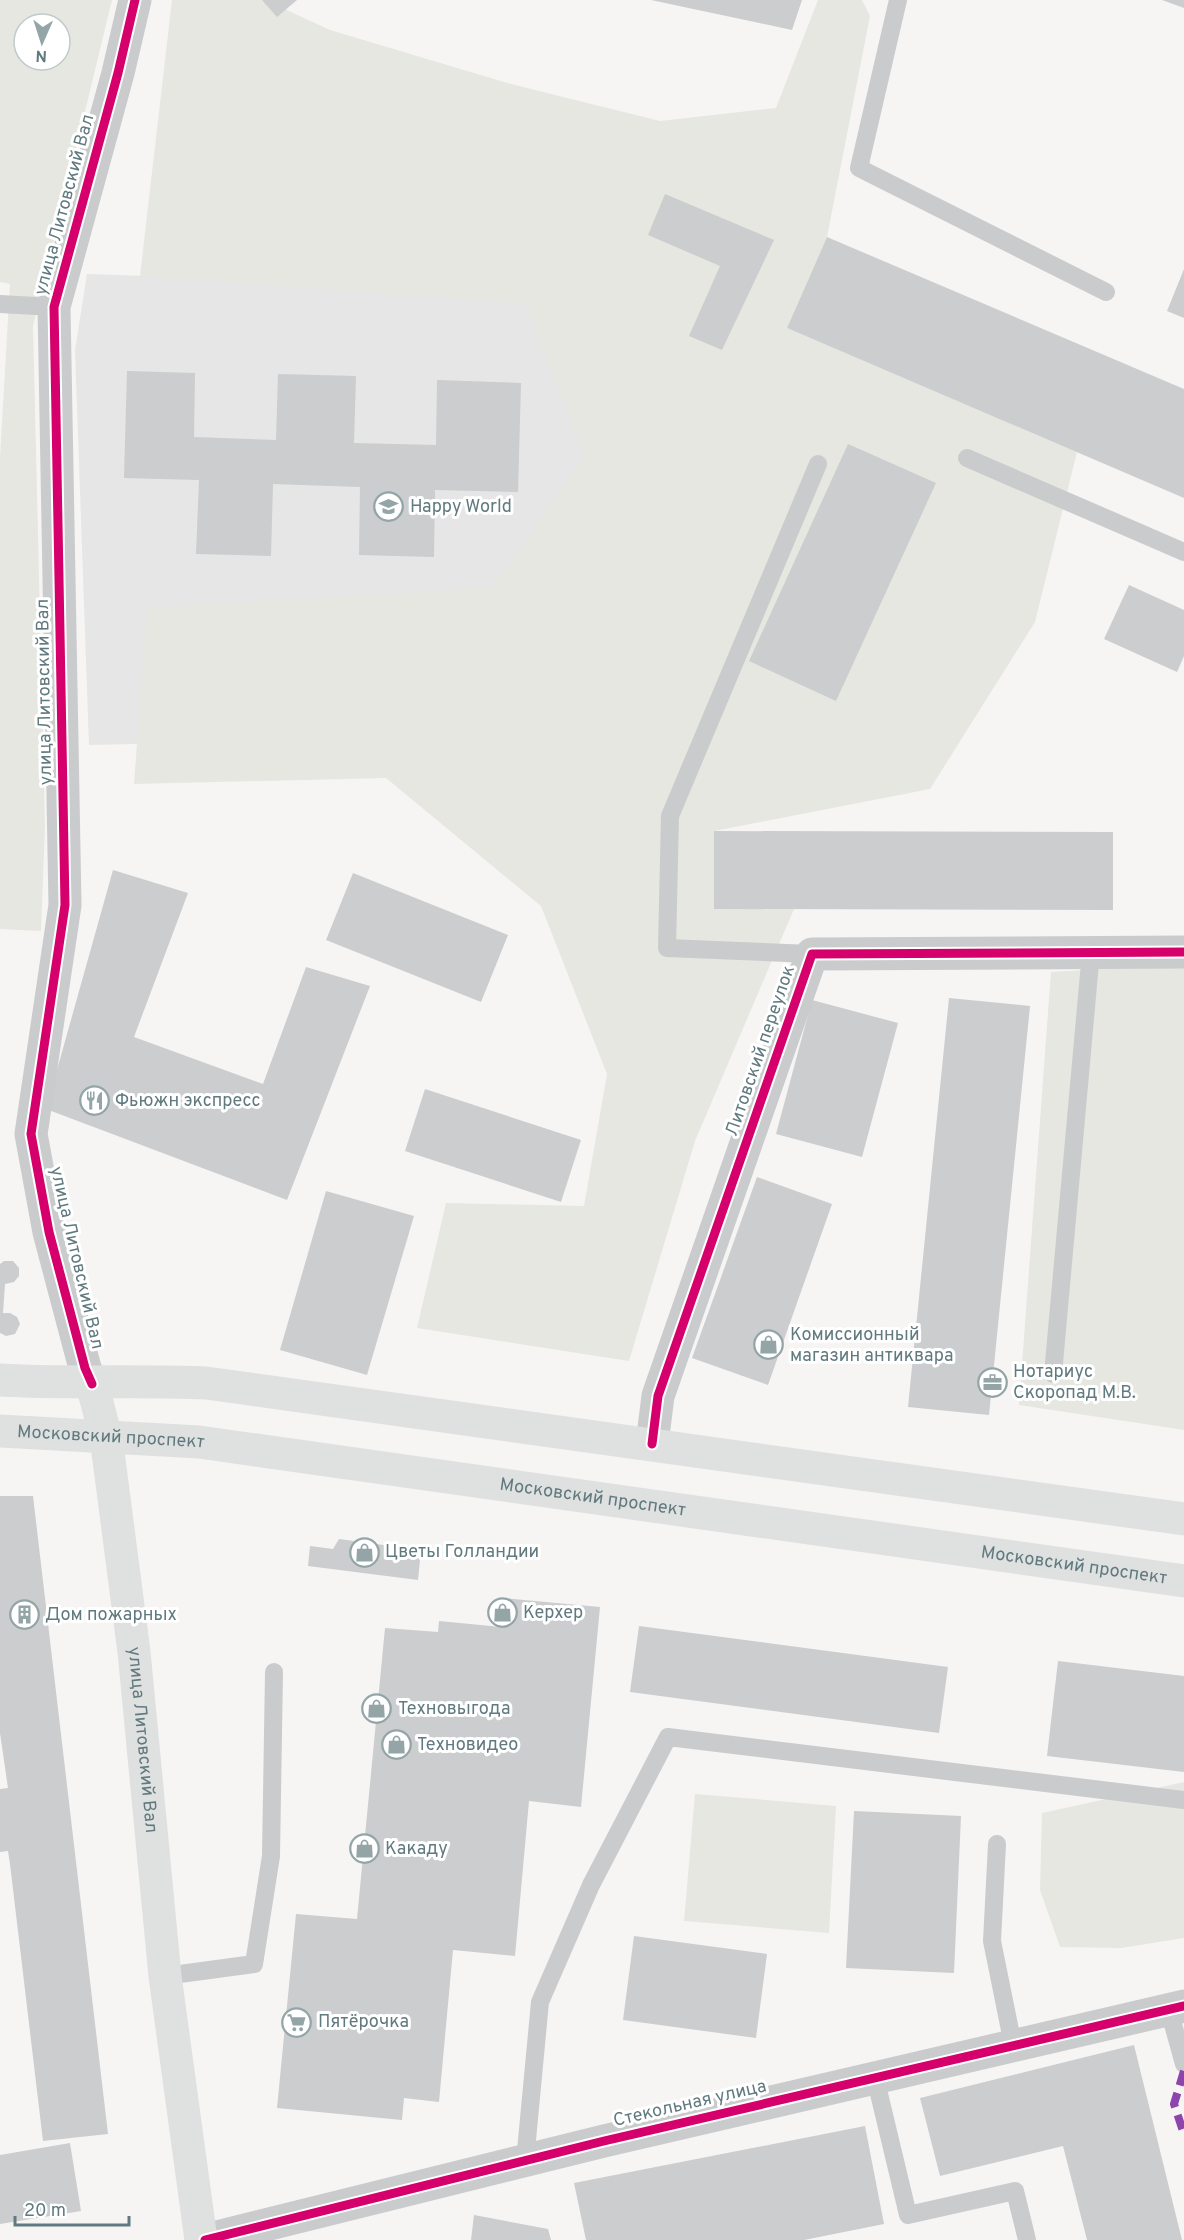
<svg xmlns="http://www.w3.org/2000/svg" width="1184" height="2240" font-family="Overpass,sans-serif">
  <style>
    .built { fill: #e5e6e5 }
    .green { fill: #e6e7e1; fill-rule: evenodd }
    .building { fill: #cbcdce }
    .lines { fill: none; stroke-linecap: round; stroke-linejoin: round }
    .lane { stroke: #cacbcc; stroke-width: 18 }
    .street { stroke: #cacbcc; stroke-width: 33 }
    .primary { stroke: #dfe0e0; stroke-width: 33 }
    .quiet { stroke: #8e44ad; stroke-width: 8; stroke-dasharray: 15 8; stroke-linecap: butt }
    .cycleway-casing { stroke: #fff; stroke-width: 13 }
    .cycleway { stroke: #d6006c; stroke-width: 9 }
    .labels { text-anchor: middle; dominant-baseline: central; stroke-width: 6; stroke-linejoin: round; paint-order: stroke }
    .street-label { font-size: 18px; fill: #607a7f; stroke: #fff }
    .poi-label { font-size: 18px; fill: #607a7f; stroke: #fff; text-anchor: start }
  </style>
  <rect width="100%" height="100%" fill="#f6f5f4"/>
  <path class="built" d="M715 156 501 736 89 745 75 350 87 274 586 290Z"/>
  <g class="green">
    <path d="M0 0H112L33 326 45 826 41 931 0 929V457L10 284 0 282ZM24 24H60V60H24Z"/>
    <path d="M172 0H265L330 30 511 84 660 121 776 108 818 0H862L870 16 827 237 787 328 1077 452 1035 622 930 789 714 831V909H794L695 1141 629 1361 417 1328 446 1203 584 1206 607 1074 541 906 386 778 134 784 147 608 492 588 585 457 526 303 140 276Z"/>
    <path d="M1184 964V1430L1019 1405 1051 972Z"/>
    <path d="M1184 1782V1938L1121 1948 1060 1947 1040 1890 1042 1813Z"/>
    <path d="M695 1794 836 1806 829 1933 684 1921Z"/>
  </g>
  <g class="building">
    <path d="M262 0H297L277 17Z"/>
    <path d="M651 0H802L792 30Z"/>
    <path d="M1162 0H1184V8Z"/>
    <path d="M665 194 774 240 722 350 689 336 720 266 648 235Z"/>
    <path d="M827 237 1184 389V498L787 328Z"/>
    <path d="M1184 269V318L1167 311Z"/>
    <path d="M127 371 195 373 194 437 276 440 278 374 356 376 354 443 436 445 437 380 521 383 518 492 435 490 434 557 359 555 360 487 273 484 271 556 196 554 199 480 124 478Z"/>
    <path d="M848 444 936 483 836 701 749 661Z"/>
    <path d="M1129 585 1184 610V656L1177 672 1104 639Z"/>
    <path d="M714 831 1113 832V910L714 909Z"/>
    <path d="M113 870 188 893 134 1037 263 1084 306 967 370 986 287 1200 46 1109Z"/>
    <path d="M353 873 508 935 481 1002 326 940Z"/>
    <path d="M949 998 1030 1006 989 1415 908 1407Z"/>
    <path d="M812 1000 898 1023 862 1157 776 1134Z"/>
    <path d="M425 1089 581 1140 561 1202 405 1151Z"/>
    <path d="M757 1177 832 1204 768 1385 692 1358Z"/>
    <path d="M326 1191 414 1216 367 1375 280 1350Z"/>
    <path d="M4 1261H13L19 1268V1276L14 1282 5 1284 3 1313H10L17 1317 20 1324 15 1334 6 1336 0 1333V1264Z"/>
    <path d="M0 1496H33L108 2134 43 2141 10 1864 8 1851 0 1852V1789L8 1788 0 1733Z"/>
    <path d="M339 1539 421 1550 418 1580 308 1566 310 1546 333 1549Z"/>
    <path d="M503 1598 600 1607 581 1807 529 1801 515 1956 453 1950 439 2102 404 2098 402 2120 277 2108 296 1914 357 1919 385 1628 438 1632 439 1621 501 1627Z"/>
    <path d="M639 1626 948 1667 939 1733 630 1692Z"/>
    <path d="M1058 1661 1184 1676V1772L1047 1756Z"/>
    <path d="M854 1811 961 1816 954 1973 846 1968Z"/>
    <path d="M634 1936 767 1954 756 2038 623 2020Z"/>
    <path d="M1134 2045 1182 2240H1087L1063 2146 940 2176 920 2098Z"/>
    <path d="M865 2126 884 2224 804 2240H586L574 2183Z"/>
    <path d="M70 2143 81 2211 0 2224V2155Z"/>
    <path d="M474 2215 548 2229 551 2240H471Z"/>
  </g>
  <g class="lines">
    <g class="lane">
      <path d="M898 0 859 168 1106 292"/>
      <path d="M0 304 54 307"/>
      <path d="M967 458 1184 552"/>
      <path d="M812 954 667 948 670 816 818 464"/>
      <path d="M1053 1374 1091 952"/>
      <path d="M997 1844 992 1941 1013 2045"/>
      <path d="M165 1976 254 1964 271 1856 274 1672"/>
      <path d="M1169 2010 1184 2064"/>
      <path d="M875 2077 908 2215 1015 2191 1027 2240"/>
      <path d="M525 2161 540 2002 591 1885 668 1737 1184 1800"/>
    </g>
    <g class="street">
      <path d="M92 1384 85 1368 49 1232 31 1134 65 905 54 307 118 73 135 0"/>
      <path d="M652 1444 658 1396 812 954 1184 952"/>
      <path d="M205 2240 604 2141 1184 2006"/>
    </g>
    <g class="primary">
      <path d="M0 1380C69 1384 138 1380 206 1383L1184 1519"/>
      <path id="s1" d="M92 1384 106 1437 134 1652 165 1976 201 2240"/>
      <path id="s2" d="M0 1431 199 1442 1184 1581"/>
    </g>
    <path class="quiet" d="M1184 2071 1174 2104 1184 2134"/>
    <defs>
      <g id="cycleway">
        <path d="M92 1384 85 1368 49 1232 31 1134 65 905 54 307 118 73 135 0"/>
        <path d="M652 1444 658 1396 812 954 1184 952"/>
        <path d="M205 2240 604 2141 1184 2006"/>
      </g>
    </defs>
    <use href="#cycleway" class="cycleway-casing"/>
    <use href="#cycleway" class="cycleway"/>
  </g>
  <defs>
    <symbol id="school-ring" viewBox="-11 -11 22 22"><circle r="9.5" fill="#fff" stroke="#94a5a8" stroke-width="1.5"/><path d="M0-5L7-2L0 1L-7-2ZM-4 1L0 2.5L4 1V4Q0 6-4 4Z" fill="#94a5a8"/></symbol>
    <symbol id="restaurant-ring" viewBox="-11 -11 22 22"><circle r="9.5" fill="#fff" stroke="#94a5a8" stroke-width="1.5"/><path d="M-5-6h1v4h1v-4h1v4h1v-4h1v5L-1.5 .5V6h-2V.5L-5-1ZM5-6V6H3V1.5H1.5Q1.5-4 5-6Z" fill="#94a5a8"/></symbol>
    <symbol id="shop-ring" viewBox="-11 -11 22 22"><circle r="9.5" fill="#fff" stroke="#94a5a8" stroke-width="1.5"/><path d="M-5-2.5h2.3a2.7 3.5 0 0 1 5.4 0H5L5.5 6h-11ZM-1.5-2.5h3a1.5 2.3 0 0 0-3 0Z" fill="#94a5a8"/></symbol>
    <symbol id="office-ring" viewBox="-11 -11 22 22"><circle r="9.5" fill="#fff" stroke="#94a5a8" stroke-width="1.5"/><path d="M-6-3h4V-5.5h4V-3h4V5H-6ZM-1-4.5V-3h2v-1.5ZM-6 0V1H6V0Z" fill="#94a5a8"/></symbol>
    <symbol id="building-ring" viewBox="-11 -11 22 22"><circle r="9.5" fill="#fff" stroke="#94a5a8" stroke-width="1.5"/><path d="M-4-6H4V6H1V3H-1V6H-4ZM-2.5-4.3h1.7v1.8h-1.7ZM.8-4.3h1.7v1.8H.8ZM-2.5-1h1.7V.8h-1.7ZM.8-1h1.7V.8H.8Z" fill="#94a5a8"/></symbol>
    <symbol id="supermarket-ring" viewBox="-11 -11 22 22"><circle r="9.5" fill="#fff" stroke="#94a5a8" stroke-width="1.5"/><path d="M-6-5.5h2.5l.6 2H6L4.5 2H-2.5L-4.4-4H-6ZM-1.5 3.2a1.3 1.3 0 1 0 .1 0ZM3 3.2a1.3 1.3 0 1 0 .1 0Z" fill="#94a5a8"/></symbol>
  </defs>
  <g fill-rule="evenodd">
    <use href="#school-ring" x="372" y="490" width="33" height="33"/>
    <use href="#restaurant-ring" x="78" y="1084" width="33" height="33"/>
    <use href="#shop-ring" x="752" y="1328" width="33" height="33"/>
    <use href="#office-ring" x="976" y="1366" width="33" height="33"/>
    <use href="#shop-ring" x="348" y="1536" width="33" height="33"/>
    <use href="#shop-ring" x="486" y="1596" width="33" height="33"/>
    <use href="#building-ring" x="8" y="1598" width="33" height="33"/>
    <use href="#shop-ring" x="360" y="1692" width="33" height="33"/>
    <use href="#shop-ring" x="380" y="1728" width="33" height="33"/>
    <use href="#shop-ring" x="348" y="1832" width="33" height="33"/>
    <use href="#supermarket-ring" x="280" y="2006" width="33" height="33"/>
  </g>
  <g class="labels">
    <g class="street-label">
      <text transform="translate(65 205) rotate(-75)">улица Литовский Вал</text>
      <text transform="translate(45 692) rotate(-91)">улица Литовский Вал</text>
      <text transform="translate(761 1051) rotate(-71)">Литовский переулок</text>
      <text transform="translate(76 1258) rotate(77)">улица Литовский Вал</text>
      <text stroke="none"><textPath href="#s2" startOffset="111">Московский проспект</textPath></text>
      <text stroke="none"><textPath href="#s2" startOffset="597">Московский проспект</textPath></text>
      <text stroke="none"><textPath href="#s2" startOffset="1083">Московский проспект</textPath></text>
      <text stroke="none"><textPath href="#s1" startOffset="360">улица Литовский Вал</textPath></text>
      <text transform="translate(690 2104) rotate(-13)">Стекольная улица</text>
    </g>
    <g class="poi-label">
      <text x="410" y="507">Happy World</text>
      <text x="115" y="1101">Фьюжн экспресс</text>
      <text x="790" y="1335">Комиссионный<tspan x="790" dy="21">магазин антиквара</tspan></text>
      <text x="1013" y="1372">Нотариус<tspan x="1013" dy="21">Скоропад М.В.</tspan></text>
      <text x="385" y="1552">Цветы Голландии</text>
      <text x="523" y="1613">Керхер</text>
      <text x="45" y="1615">Дом пожарных</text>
      <text x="398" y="1709">Техновыгода</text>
      <text x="417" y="1745">Техновидео</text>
      <text x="385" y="1849">Какаду</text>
      <text x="318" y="2022">Пятёрочка</text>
    </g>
  </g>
  <g transform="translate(42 42) rotate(183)"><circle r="28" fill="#ffffff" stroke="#bfcacc" stroke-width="1.5"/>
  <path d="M0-4.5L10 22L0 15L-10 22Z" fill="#94a5a8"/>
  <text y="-9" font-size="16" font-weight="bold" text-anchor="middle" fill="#607a7f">N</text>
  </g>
  <path d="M15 2216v9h114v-9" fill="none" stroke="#607a7f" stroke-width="3"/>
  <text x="24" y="2216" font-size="18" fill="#607a7f" stroke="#ffffff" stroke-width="4.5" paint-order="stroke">20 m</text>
</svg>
